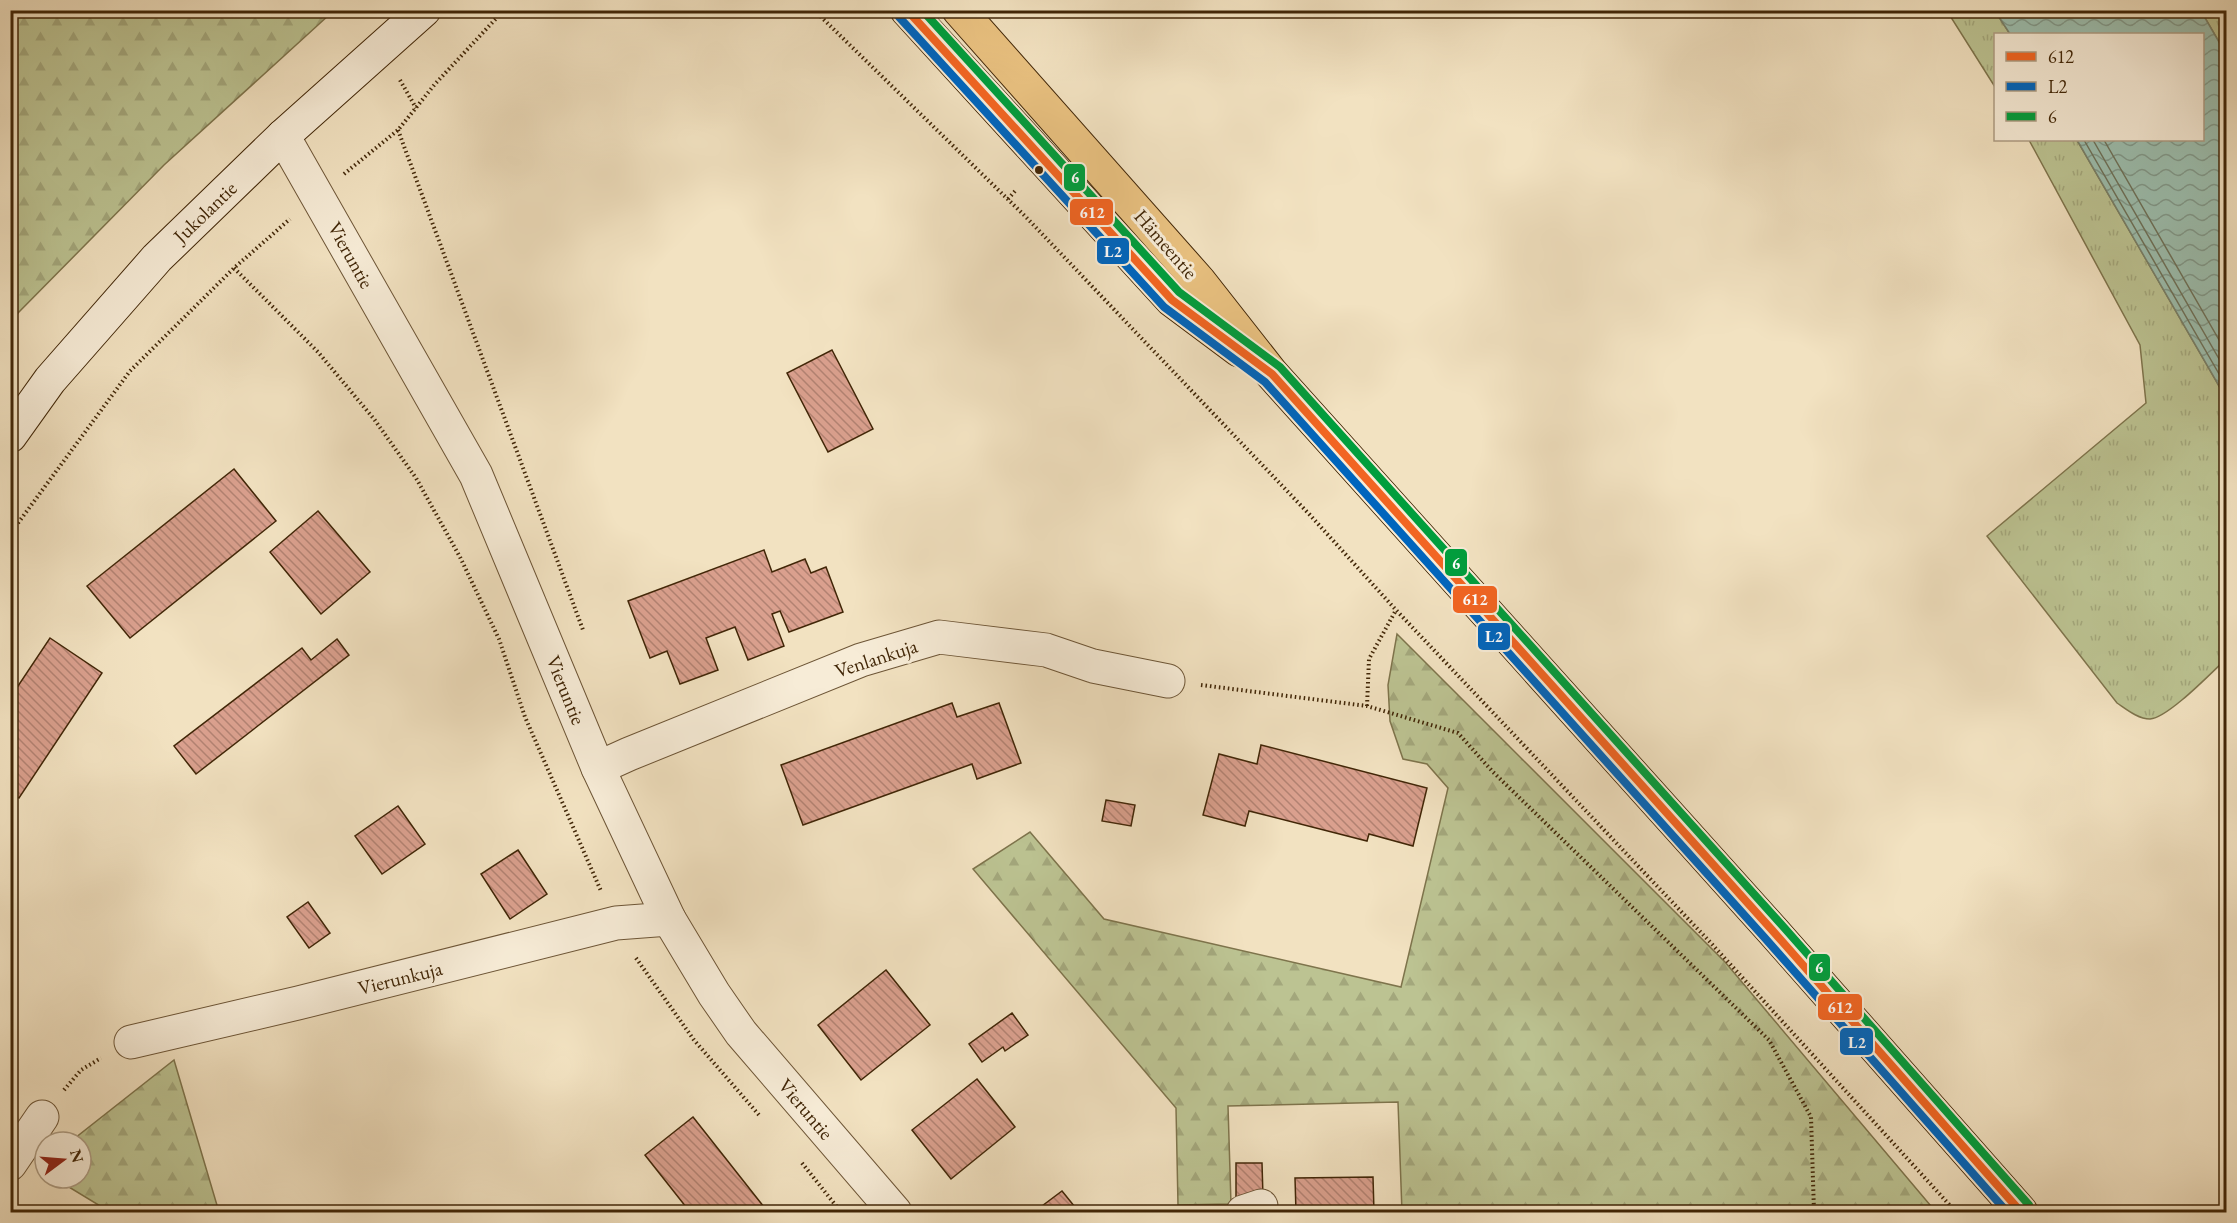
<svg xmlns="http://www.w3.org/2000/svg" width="2237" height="1223" font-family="'EB Garamond',serif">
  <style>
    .grass { fill: url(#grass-tufts); stroke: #7e744c; stroke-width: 1.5 }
    .forest { fill: url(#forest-firs); stroke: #7e744c; stroke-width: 1.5 }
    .water { fill: url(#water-waves); stroke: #78816b; stroke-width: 1.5 }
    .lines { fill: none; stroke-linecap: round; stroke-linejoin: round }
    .shore { stroke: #6e725a; stroke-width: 1.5 }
    .building { fill: url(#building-back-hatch); stroke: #412607; stroke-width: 1.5 }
    .street-casing { stroke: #6d5536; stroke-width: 35 }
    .secondary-casing { stroke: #412607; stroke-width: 35 }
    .highway-casing { stroke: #412607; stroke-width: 35 }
    .path { stroke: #412607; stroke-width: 4; stroke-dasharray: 1.5 3; stroke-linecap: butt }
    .street { stroke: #f7ecd7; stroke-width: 33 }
    .secondary { stroke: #f7ecd7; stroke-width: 33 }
    .highway { stroke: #e9c180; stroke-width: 33 }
    .bus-1-casing { stroke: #f7ecd7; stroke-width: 12 }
    .bus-2-casing { stroke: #f7ecd7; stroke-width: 12 }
    .bus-3-casing { stroke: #f7ecd7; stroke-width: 12 }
    .bus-1 { stroke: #f26522; stroke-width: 8 }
    .bus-2 { stroke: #0065bd; stroke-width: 8 }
    .bus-3 { stroke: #009e3d; stroke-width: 8 }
    .bus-dot { fill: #412607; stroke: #f7ecd7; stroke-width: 2 }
    .labels { text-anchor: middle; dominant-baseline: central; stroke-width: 6; stroke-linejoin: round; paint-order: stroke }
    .street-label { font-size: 20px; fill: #412607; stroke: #f7ecd7 }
    .line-badge { stroke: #f7ecd7; stroke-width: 2 }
    .badge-label { font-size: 16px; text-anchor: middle; font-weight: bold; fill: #fff }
  </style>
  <defs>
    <pattern id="grass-tufts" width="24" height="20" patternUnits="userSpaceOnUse" patternTransform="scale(1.5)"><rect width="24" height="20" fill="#bcc392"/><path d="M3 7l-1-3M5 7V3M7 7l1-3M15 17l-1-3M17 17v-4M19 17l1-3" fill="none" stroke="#a3a77c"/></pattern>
    <pattern id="forest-firs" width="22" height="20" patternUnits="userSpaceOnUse" patternTransform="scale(1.5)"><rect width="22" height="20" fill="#bcc392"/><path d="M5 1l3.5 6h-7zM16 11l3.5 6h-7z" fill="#a3a77c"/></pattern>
    <pattern id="water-waves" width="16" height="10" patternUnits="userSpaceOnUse" patternTransform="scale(1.5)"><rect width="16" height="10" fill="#9cbeae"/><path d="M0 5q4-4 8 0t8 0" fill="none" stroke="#819a8c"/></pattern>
    <pattern id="building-back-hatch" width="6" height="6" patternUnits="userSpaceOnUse" patternTransform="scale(1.5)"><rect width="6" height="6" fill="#daa08e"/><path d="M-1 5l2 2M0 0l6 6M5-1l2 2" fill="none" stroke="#b28272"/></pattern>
  </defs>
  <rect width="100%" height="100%" fill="#f2e2c1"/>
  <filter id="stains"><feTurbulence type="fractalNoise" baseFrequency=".00333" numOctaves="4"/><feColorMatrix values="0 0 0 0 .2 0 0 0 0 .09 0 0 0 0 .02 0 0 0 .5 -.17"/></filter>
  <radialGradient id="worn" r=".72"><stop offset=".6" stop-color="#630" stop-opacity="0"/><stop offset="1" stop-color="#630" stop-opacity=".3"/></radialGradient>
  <g class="grass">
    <path d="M1947 11H1995L2010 34H1996L1995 87Z"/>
    <path d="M2201 11H2226V54Z"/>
    <path d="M2029 140H2077L2226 398V659C2212 672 2168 718 2150 719 2138 719 2126 709 2117 703L1987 536 2146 403 2140 345Z"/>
  </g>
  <g class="forest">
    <path d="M11 10H329V15L164 165 18 313 11 324Z"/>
    <path d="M1397 634 1725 962 1936 1212H1402L1398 1102 1228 1106 1231 1204 1178 1205 1176 1108 973 869 1030 832 1104 919 1401 987 1448 788 1427 764 1403 759 1390 721 1388 685Z"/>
    <path d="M174 1060 219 1212H110L54 1178H81V1142H70Z"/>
  </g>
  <path class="water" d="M1995 11H2201L2226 54V398L2077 140H2202V34H2010Z"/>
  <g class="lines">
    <g class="shore">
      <path d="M2084 140 2226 386"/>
      <path d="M2093 140 2226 371"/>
      <path d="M2104 140 2226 352"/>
    </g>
  </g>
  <g class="building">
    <path d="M832 350 873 429 828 452 787 373Z"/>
    <path d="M234 469 276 521 130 638 87 586Z"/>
    <path d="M318 511 370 572 321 614 270 552Z"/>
    <path d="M764 550 772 572 805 559 811 573 826 567 843 612 789 632 780 611 772 614 784 646 748 660 735 627 706 638 718 670 680 684 667 651 650 658 628 601Z"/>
    <path d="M50 638 102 673 19 798 10 792V698Z"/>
    <path d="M337 639 349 655 196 774 174 746 302 648 311 660Z"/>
    <path d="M952 703 957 717 999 703 1021 763 977 779 972 764 803 825 781 765Z"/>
    <path d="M1261 745 1427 788 1413 846 1369 834 1367 841 1249 811 1245 826 1203 815 1219 754 1257 764Z"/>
    <path d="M1106 800 1135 805 1131 826 1102 821Z"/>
    <path d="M398 806 425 844 382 874 355 836Z"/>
    <path d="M518 850 547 894 510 919 481 874Z"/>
    <path d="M308 902 330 933 309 948 287 917Z"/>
    <path d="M886 970 930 1025 861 1080 818 1025Z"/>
    <path d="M1012 1013 1028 1035 1005 1051 1003 1047 982 1062 969 1044Z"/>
    <path d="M977 1079 1015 1127 951 1179 912 1130Z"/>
    <path d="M693 1117 768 1212H690L645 1155Z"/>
    <path d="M1236 1163H1262L1263 1197 1236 1198Z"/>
    <path d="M1373 1177 1374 1212H1296L1295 1178Z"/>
    <path d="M1062 1191 1079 1212H1034Z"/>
  </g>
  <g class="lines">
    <defs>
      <g id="street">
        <path d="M283 136 476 475 598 768 669 919 714 994 741 1033 895 1212"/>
        <path d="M598 768 629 754 861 660 939 637 1046 650 1093 666 1168 681"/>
        <path d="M131 1042 298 1003 616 923 669 919"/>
        <path d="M10 1164 42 1117"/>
        <path d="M1243 1212 1261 1206"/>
      </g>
      <path id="secondary" d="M10 436 50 380 157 258 283 136 424 10"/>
      <g id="highway">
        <path d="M907 10 1172 300 1239 350"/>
        <path d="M959 10 1199 281 1272 374 1772 930 2021 1212"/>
      </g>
    </defs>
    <use href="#street" class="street-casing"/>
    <use href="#secondary" class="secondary-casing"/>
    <use href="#highway" class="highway-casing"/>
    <g class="path">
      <path d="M814 10 1025 216 1310 515 1396 610 1710 942 1956 1212"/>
      <path d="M2175 16 2182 10"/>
      <path d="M400 80 416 108"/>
      <path d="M398 130 583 630"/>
      <path d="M344 174 398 130 435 84 504 10"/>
      <path d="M1008 199 1016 190"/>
      <path d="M234 268 318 352 374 419 416 478 460 557 499 639 525 717 601 891"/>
      <path d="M10 534 130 371 234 268 290 219"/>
      <path d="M1201 685 1367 706 1458 733 1493 772 1769 1040 1811 1117 1814 1212"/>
      <path d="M1367 706 1369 659 1396 610"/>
      <path d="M636 958 694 1040 759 1115"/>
      <path d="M64 1090 81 1070 101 1058"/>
      <path d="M802 1163 841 1212"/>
    </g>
    <use href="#street" class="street"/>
    <use href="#secondary" class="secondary"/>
    <use href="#highway" class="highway"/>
    <defs>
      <path id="bus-1" d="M907 10 1172 300 1272 374 1772 930 2021 1212"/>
      <path id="bus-2" d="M899 17 1164 307 1265 382 1764 937 2007 1212"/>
      <path id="bus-3" d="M922 10 1179 292 1280 367 1780 923 2029 1205"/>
    </defs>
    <use href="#bus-1" class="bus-1-casing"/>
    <use href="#bus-2" class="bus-2-casing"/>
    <use href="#bus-3" class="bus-3-casing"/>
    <use href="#bus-1" class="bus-1"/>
    <use href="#bus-2" class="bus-2"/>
    <use href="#bus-3" class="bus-3"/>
  </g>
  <circle class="bus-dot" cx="1039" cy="170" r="5"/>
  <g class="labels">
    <g class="street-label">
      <text transform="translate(205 212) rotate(-44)">Jukolantie</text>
      <text transform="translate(1166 244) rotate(49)">Hämeentie</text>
      <text transform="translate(351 255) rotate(61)">Vieruntie</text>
      <text transform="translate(876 658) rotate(-18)">Venlankuja</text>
      <text transform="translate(566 690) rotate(68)">Vieruntie</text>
      <text transform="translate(400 978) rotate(-14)">Vierunkuja</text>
      <text transform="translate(806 1109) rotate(50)">Vieruntie</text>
    </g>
  </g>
  <g class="line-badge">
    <rect x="1063" y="163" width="23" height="29" rx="6" fill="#009e3d"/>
    <rect x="1069" y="198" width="45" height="28" rx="6" fill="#f26522"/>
    <rect x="1096" y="237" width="34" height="28" rx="6" fill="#0065bd"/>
    <rect x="1444" y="548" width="24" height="29" rx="6" fill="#009e3d"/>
    <rect x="1452" y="585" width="46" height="29" rx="6" fill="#f26522"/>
    <rect x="1477" y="622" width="34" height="29" rx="6" fill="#0065bd"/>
    <rect x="1808" y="953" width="23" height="29" rx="6" fill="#009e3d"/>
    <rect x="1817" y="993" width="46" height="28" rx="6" fill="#f26522"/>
    <rect x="1839" y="1027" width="35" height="29" rx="6" fill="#0065bd"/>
  </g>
  <g class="badge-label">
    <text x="1075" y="183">6</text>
    <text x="1092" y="218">612</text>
    <text x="1113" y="257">L2</text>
    <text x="1456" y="569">6</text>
    <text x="1475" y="605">612</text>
    <text x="1494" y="642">L2</text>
    <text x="1819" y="973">6</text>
    <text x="1840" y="1013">612</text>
    <text x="1857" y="1048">L2</text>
  </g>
  <rect width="2237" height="1223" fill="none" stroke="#f2e2c1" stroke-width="36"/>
  <rect x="12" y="12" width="2213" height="1199" fill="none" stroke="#412607" stroke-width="3"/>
  <rect x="18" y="18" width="2201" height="1187" fill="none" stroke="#412607" stroke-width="1.5"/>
  <rect x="1994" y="33" width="210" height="108" fill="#f7ecd7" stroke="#ae9d84" stroke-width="1.5"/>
  <rect x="2006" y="52" width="30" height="9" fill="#f26522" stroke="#ae9d84" stroke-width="1.5"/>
  <text x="2048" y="63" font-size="18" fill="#412607">612</text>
  <rect x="2006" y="82" width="30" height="9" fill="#0065bd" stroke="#ae9d84" stroke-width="1.5"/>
  <text x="2048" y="93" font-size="18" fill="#412607">L2</text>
  <rect x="2006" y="112" width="30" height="9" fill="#009e3d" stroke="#ae9d84" stroke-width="1.5"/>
  <text x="2048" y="123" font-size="18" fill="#412607">6</text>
  <g transform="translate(63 1160) rotate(74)"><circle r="28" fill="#f7ecd7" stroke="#ae9d84" stroke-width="1.5"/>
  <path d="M0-4.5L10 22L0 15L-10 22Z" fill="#8f2418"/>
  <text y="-9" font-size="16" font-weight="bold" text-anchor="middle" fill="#412607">N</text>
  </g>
  <rect width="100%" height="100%" filter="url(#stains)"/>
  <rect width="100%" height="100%" fill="url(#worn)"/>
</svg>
